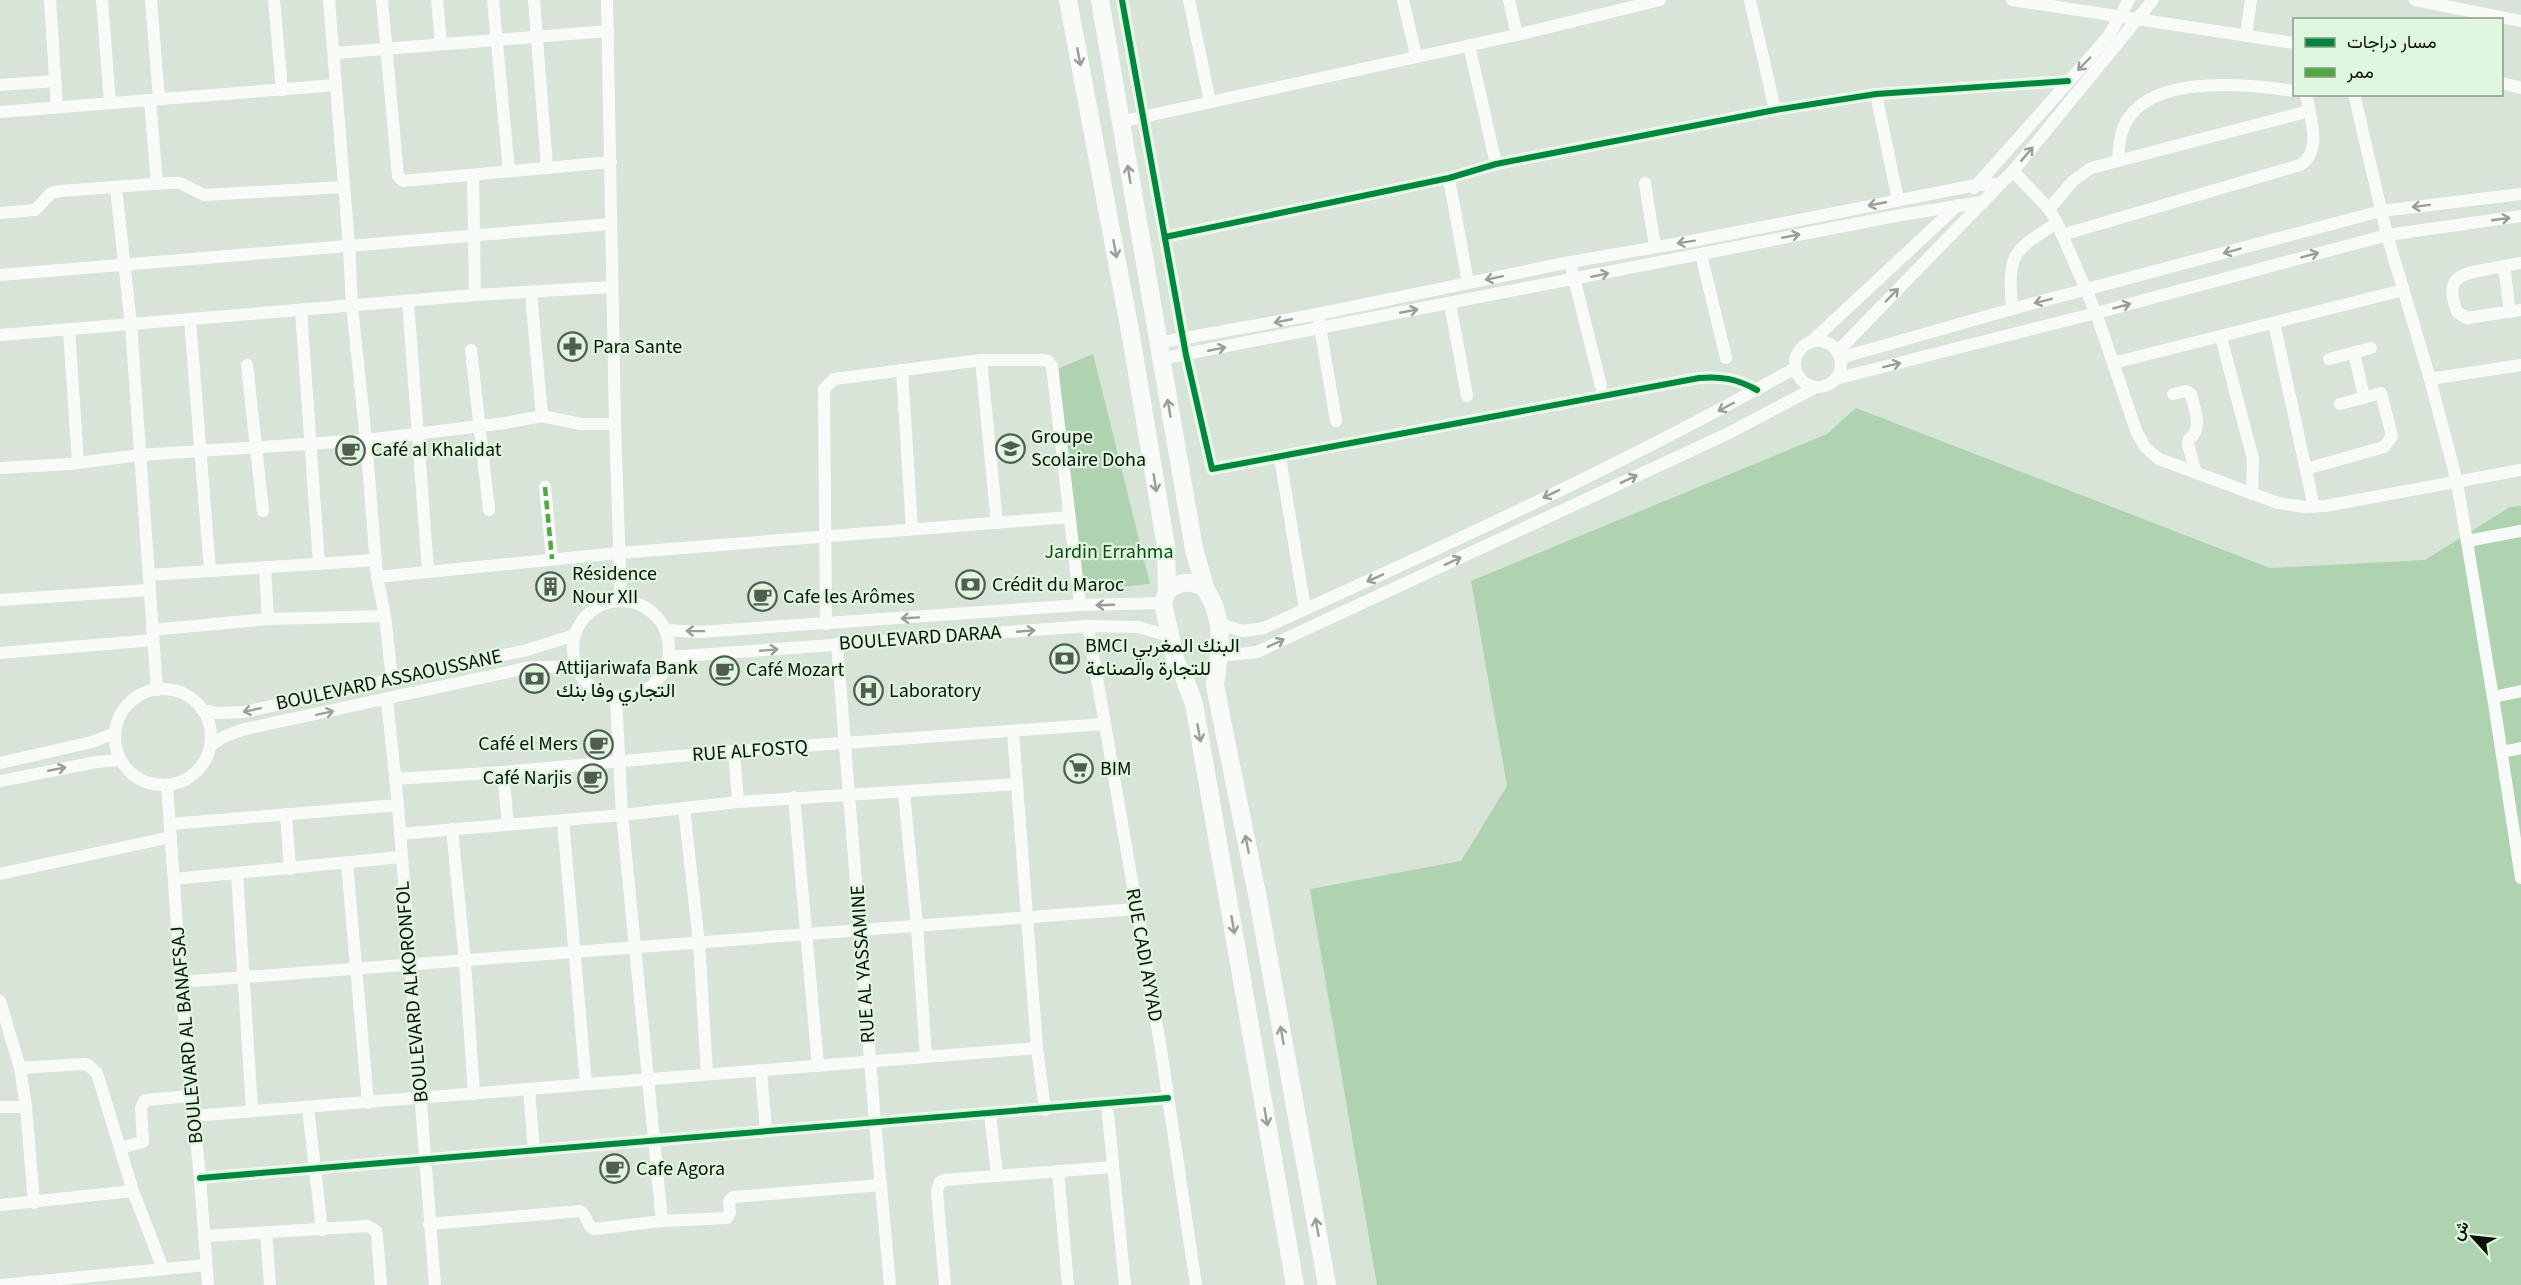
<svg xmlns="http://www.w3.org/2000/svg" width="2521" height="1285" font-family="'Source Sans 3',Vazirmatn,sans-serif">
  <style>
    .green { fill: #afd3b0 }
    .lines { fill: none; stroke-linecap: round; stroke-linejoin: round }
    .minor { stroke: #f9fbf9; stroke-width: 12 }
    .secondary { stroke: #f9fbf9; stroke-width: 18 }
    .quiet { stroke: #50a841; stroke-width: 4.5; stroke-dasharray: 9 4.5; stroke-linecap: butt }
    .cycleway-casing { stroke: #dff6df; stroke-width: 10 }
    .cycleway { stroke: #00873e; stroke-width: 6 }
    .oneway { stroke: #999e99 }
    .labels { text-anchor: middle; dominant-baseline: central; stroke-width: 4.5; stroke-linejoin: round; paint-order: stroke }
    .poi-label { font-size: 20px; fill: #0a120a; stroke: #dff6df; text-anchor: start }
    .park-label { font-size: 20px; fill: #124919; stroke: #dff6df }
    .street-label { font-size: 20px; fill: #0a120a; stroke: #dff6df }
  </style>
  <rect width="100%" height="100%" fill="#d7e4d7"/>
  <g class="green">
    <path d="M1093 354 1150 584 1080 591 1057 369Z"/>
    <path d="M1856 408 2270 568 2425 560 2510 507 2521 506V1285H1377L1310 889 1461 861 1507 786 1471 581 1827 434Z"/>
  </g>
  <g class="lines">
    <g class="minor">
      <path d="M50 0 57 107"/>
      <path d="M102 0 110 103"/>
      <path d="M151 0 159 99"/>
      <path d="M274 0 282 90"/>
      <path d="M329 0 349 246 352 306 366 440 377 577 385 616 392 679"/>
      <path d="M382 0 398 176 403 181 611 162"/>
      <path d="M437 0 441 44"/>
      <path d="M493 0 509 171"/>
      <path d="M534 0 547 167"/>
      <path d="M607 0 615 424 621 601"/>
      <path d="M1122 0 1186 355 1212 469 1699 378C1722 376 1737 379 1757 390"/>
      <path d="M1189 0 1210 102"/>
      <path d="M1403 0 1416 56"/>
      <path d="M1509 0 1517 35"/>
      <path d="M1750 0 1775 110"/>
      <path d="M2012 0 2294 43"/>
      <path d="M2415 0 2521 21"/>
      <path d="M2246 36 2251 0"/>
      <path d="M1469 45 1496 164"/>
      <path d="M334 53 608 31"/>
      <path d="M2502 83 2521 88"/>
      <path d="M0 85 55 81"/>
      <path d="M1876 94 1898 200"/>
      <path d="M2354 94 2387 235 2430 379 2457 482 2493 697 2521 878"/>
      <path d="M150 100 157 184"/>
      <path d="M0 112 336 85"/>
      <path d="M1120 122 1517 35 1660 0"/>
      <path d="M2118 160C2119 145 2120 129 2130 116 2160 75 2250 84 2294 91"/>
      <path d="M2013 171 2049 209 2057 223 2096 313 2137 433 2145 447 2159 459 2278 503 2304 507 2325 506 2521 470"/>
      <path d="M473 175 475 295"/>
      <path d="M1449 178 1468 283"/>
      <path d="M1645 183 1655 247"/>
      <path d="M116 188 131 325 157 690"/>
      <path d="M1974 188 2093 54 2109 35 2129 0"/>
      <path d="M2049 209 2073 181 2091 168 2309 111"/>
      <path d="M0 213 35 210 51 193 60 191 167 183H180L204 195 344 187"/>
      <path d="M2062 235 2300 165C2323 152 2310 116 2306 94"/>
      <path d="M1165 237 1449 178 1496 164 1775 110 1876 94 2068 81"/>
      <path d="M1701 254 1726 358"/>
      <path d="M1570 262 1601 386"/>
      <path d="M2521 263C2508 265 2495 268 2483 270 2454 275 2446 282 2457 312L2467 318 2521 310"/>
      <path d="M2504 266 2510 312"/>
      <path d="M0 275 611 224"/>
      <path d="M531 293 542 416"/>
      <path d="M408 301 428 571"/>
      <path d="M1450 303 1467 396"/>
      <path d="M2012 309C2008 253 2011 252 2057 223"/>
      <path d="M301 310 319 564"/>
      <path d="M190 320 210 571"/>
      <path d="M1319 321 1336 421"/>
      <path d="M2274 323 2314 507"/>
      <path d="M69 330 78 463"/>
      <path d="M0 335 475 295 611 287"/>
      <path d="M2221 337 2253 459 2252 494"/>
      <circle cx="1818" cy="364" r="23"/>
      <path d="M1157 343 1318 314 1570 262 1692 241 1976 185 1999 184"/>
      <path d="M1810 343 1958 205"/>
      <path d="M471 350 489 510"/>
      <path d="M1837 352 2013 171 2153 0"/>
      <path d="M2354 352 2364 397"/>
      <path d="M1840 358 2012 309 2381 211 2521 194"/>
      <path d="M1160 359 1901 215 1982 202"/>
      <path d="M2329 359 2371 348"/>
      <path d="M981 360 997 523"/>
      <path d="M2113 363 2403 290"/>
      <path d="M247 365 263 511"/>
      <path d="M902 370 912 529"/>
      <path d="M1835 379 2096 313 2387 235 2521 216"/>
      <path d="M2430 379 2521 365"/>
      <path d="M2173 394 2186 391 2191 394C2194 409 2204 429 2189 439L2188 444 2196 473"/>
      <path d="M1280 457 1305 609"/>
      <path d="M0 468 70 464 140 455 366 440 505 423 542 416 581 424H615"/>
      <path d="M2306 469 2384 447 2392 436 2381 393 2340 404"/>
      <path d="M545 487 552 559"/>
      <path d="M2467 541 2521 531"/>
      <path d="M265 567 268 619"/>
      <path d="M149 575 376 560"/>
      <path d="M377 577 619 553 1069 517"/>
      <path d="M0 600 149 590"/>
      <circle cx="621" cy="649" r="48"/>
      <path d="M826 624 824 389 834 379 981 360H1042L1048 361 1052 366 1080 605"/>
      <path d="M1219 624 1242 631 1264 628C1443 547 1623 465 1795 368"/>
      <path d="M1088 626 1160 1043 1196 1285"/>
      <path d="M152 630 268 619 385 616"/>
      <path d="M665 630 699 632 1080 605 1163 603"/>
      <path d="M837 644 875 1122 890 1285"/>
      <path d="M0 653 153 640"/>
      <path d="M1219 656 1257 652 1729 433 1816 387"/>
      <path d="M669 657 1088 626 1138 627 1170 636"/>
      <circle cx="163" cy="737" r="48"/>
      <path d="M616 697 622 815 662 1221"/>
      <path d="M2493 697 2521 691"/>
      <path d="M387 700 398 805 435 1285"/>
      <path d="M202 710 217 713 244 712 527 650 575 635"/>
      <path d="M1013 732 1037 1048 1045 1110"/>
      <path d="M210 746 223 737 245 729 531 667H576"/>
      <path d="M734 751 738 802"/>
      <path d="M2502 752 2521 748"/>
      <path d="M0 763 92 742 115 733"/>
      <path d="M503 772 508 824"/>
      <path d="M395 779 503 772 734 751 1104 724"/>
      <path d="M0 781 96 762 120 760"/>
      <path d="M167 785 181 982 200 1178 208 1285"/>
      <path d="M904 793 917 926 926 1057"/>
      <path d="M794 797 818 1066"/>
      <path d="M684 808 699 943 707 1074"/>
      <path d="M286 814 290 869"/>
      <path d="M563 820 586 1084"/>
      <path d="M170 824 398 805"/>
      <path d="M452 829 465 962 474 1094"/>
      <path d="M400 834 622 815 738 802 1017 784"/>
      <path d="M347 864 368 1103"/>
      <path d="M237 873 252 1110"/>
      <path d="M0 874 171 837"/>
      <path d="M174 879 401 857"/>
      <path d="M181 982 1136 909"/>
      <path d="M0 1001 20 1068 26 1107 34 1203"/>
      <path d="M20 1068 83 1064 88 1065 97 1073 133 1191 163 1269"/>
      <path d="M761 1071 766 1131"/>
      <path d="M529 1089 534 1151"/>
      <path d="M1107 1104 1125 1285"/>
      <path d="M0 1107H26"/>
      <path d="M308 1108 322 1230"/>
      <path d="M990 1114 997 1176"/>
      <path d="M193 1116 1037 1048"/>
      <path d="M120 1148 143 1142 141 1108 145 1100 191 1096"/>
      <path d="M1058 1171 1068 1285"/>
      <path d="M200 1178 1168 1098"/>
      <path d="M0 1205 133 1191"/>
      <path d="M429 1224 580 1211C588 1215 586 1226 594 1229L662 1221 727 1218 730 1213 729 1201 733 1197 881 1185"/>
      <path d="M266 1232 270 1285"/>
      <path d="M205 1236 368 1226 376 1231 377 1236 381 1285"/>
      <path d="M0 1285 206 1265"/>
      <path d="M945 1285 937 1191 940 1182 944 1180 1113 1167"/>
    </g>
    <g class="secondary">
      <path d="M1068 0 1132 342 1166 546 1167 591 1163 603 1176 663 1184 677 1194 704 1295 1285"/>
      <path d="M1100 0 1194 549 1205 588 1214 605 1219 624 1220 646 1215 686 1258 899 1327 1285"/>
      <path d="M1167 591C1180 581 1192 580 1205 588"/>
    </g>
    <path class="quiet" d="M545 487 552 559"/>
    <defs>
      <g id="cycleway">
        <path d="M1122 0 1186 355 1212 469 1699 378C1722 376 1737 379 1757 390"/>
        <path d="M1165 237 1449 178 1496 164 1775 110 1876 94 2068 81"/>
        <path d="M200 1178 1168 1098"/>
      </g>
    </defs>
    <use href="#cycleway" class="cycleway-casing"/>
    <use href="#cycleway" class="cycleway"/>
  </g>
  <defs><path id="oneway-shaft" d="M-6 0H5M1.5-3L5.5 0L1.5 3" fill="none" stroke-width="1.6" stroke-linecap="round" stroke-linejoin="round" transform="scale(1.5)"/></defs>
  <g class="oneway">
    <use href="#oneway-shaft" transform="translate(1079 57) rotate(79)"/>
    <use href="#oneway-shaft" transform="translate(2084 64) rotate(134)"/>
    <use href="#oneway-shaft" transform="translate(2027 154) rotate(-50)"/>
    <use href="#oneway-shaft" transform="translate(1129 174) rotate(-99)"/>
    <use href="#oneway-shaft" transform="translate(1877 204) rotate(169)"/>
    <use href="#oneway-shaft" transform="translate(2421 206) rotate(173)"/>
    <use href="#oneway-shaft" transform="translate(2501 219) rotate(-8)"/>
    <use href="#oneway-shaft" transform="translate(1791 236) rotate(-11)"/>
    <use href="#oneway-shaft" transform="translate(1686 242) rotate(171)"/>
    <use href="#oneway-shaft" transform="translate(1115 249) rotate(80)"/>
    <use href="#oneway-shaft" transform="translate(2232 251) rotate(165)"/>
    <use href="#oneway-shaft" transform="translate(2310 255) rotate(-15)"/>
    <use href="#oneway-shaft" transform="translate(1600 275) rotate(-12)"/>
    <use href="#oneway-shaft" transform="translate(1494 278) rotate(168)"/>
    <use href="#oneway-shaft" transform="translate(1892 295) rotate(-46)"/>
    <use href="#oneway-shaft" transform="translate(2043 301) rotate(166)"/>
    <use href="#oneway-shaft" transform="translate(2122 306) rotate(-15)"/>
    <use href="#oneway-shaft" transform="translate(1409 311) rotate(-11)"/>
    <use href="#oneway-shaft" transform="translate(1283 321) rotate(169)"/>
    <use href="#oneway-shaft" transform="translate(1217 349) rotate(-11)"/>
    <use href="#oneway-shaft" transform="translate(1892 365) rotate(-14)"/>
    <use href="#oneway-shaft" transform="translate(1726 407) rotate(152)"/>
    <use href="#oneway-shaft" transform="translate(1169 408) rotate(-100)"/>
    <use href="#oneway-shaft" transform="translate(1629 479) rotate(-25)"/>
    <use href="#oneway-shaft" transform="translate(1155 483) rotate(81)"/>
    <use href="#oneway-shaft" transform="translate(1551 494) rotate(154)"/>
    <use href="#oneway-shaft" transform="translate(1453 561) rotate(-25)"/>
    <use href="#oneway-shaft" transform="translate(1375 578) rotate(156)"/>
    <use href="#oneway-shaft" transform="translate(1105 605) rotate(178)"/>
    <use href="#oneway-shaft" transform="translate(910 618) rotate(176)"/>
    <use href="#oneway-shaft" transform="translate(695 631) rotate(-179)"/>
    <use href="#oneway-shaft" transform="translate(1026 631) rotate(-5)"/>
    <use href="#oneway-shaft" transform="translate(1276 643) rotate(-25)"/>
    <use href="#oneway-shaft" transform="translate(769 650) rotate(-5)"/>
    <use href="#oneway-shaft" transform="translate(252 710) rotate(168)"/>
    <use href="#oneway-shaft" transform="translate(325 713) rotate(-12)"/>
    <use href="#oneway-shaft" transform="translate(1199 733) rotate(80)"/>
    <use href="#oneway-shaft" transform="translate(57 769) rotate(-11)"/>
    <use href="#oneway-shaft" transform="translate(1247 844) rotate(-101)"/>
    <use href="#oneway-shaft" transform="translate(1233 925) rotate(80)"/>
    <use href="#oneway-shaft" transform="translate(1282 1035) rotate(-100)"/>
    <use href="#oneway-shaft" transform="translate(1266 1117) rotate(80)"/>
    <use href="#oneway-shaft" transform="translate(1317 1227) rotate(-100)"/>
  </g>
  <defs>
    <symbol id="pharmacy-ring" viewBox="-11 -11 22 22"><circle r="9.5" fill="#dff6df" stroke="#525c52" stroke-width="1.5"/><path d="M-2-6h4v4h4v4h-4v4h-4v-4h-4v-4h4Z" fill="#525c52"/></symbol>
    <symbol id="school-ring" viewBox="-11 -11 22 22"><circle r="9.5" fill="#dff6df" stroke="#525c52" stroke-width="1.5"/><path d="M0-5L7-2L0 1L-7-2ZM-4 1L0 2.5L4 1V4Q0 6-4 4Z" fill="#525c52"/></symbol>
    <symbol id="cafe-ring" viewBox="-11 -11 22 22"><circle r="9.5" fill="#dff6df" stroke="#525c52" stroke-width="1.5"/><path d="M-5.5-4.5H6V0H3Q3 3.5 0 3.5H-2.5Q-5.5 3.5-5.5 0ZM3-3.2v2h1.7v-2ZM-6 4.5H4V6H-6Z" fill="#525c52"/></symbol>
    <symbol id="bank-ring" viewBox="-11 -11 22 22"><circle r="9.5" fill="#dff6df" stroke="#525c52" stroke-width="1.5"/><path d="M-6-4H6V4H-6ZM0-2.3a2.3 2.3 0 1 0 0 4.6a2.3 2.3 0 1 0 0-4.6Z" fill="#525c52"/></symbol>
    <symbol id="building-ring" viewBox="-11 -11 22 22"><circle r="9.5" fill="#dff6df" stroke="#525c52" stroke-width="1.5"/><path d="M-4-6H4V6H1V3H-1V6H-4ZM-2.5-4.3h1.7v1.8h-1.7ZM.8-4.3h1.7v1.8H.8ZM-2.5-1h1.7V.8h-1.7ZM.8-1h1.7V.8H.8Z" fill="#525c52"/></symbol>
    <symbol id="hospital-ring" viewBox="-11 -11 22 22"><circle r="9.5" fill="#dff6df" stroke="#525c52" stroke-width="1.5"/><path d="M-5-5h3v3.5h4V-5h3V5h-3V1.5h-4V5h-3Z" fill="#525c52"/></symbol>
    <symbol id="supermarket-ring" viewBox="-11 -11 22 22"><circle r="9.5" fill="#dff6df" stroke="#525c52" stroke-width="1.5"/><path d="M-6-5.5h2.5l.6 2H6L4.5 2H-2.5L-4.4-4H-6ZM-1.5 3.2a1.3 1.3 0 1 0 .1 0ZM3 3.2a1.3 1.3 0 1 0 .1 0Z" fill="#525c52"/></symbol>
  </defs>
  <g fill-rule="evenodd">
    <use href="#pharmacy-ring" x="556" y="330" width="33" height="33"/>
    <use href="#school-ring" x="994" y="432" width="33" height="33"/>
    <use href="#cafe-ring" x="334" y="434" width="33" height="33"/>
    <use href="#bank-ring" x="954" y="568" width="33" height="33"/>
    <use href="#building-ring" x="534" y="570" width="33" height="33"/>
    <use href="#cafe-ring" x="746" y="580" width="33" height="33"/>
    <use href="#bank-ring" x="1048" y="642" width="33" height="33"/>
    <use href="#cafe-ring" x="708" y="654" width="33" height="33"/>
    <use href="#bank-ring" x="518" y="662" width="33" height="33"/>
    <use href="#hospital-ring" x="852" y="674" width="33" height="33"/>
    <use href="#cafe-ring" x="582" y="728" width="33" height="33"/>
    <use href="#supermarket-ring" x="1062" y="752" width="33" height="33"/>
    <use href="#cafe-ring" x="576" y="762" width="33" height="33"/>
    <use href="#cafe-ring" x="598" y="1152" width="33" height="33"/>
  </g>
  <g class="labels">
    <g class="poi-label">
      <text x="593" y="347">Para Sante</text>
      <text x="1031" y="437">Groupe<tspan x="1031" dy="23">Scolaire Doha</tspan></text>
      <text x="371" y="450">Café al Khalidat</text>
      <text x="572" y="574">Résidence<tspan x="572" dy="23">Nour XII</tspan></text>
      <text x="992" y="585">Crédit du Maroc</text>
      <text x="783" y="597">Cafe les Arômes</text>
      <text x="1085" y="646">BMCI البنك المغربي<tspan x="1085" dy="23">للتجارة والصناعة</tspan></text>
      <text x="556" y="668">Attijariwafa Bank<tspan x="556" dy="23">التجاري وفا بنك</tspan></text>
      <text x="746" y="670">Café Mozart</text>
      <text x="889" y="691">Laboratory</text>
      <text x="578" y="744" text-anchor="end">Café el Mers</text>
      <text x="1100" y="769">BIM</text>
      <text x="572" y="778" text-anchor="end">Café Narjis</text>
      <text x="636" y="1169">Cafe Agora</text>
    </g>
    <g class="park-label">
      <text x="1109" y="552">Jardin Errahma</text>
    </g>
    <g class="street-label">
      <text transform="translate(920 638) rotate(-4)">BOULEVARD DARAA</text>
      <text transform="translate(389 680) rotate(-12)">BOULEVARD ASSAOUSSANE</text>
      <text transform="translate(750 751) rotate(-4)">RUE ALFOSTQ</text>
      <text transform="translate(1144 955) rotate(80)">RUE CADI AYYAD</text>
      <text transform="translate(863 964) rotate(-94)">RUE AL YASSAMINE</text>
      <text transform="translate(412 992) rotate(-95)">BOULEVARD ALKORONFOL</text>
      <text transform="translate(187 1035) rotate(-95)">BOULEVARD AL BANAFSAJ</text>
    </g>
  </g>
  <rect x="2293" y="18" width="210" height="78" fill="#dff6df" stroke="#8a9b8a" stroke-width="1.5"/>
  <rect x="2305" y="38" width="30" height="9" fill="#00873e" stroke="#8a9b8a" stroke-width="1.5"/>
  <text x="2347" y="48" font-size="18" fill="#0a120a">مسار دراجات</text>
  <rect x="2305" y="68" width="30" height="9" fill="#50a841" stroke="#8a9b8a" stroke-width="1.5"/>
  <text x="2347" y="78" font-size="18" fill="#0a120a">ممر</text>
  <g transform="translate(2473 1237) rotate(297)" stroke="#dff6df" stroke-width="4.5" paint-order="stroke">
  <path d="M0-4.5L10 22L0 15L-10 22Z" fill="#0a120a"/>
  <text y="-9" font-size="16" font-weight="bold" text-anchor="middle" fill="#0a120a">ش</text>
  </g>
</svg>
